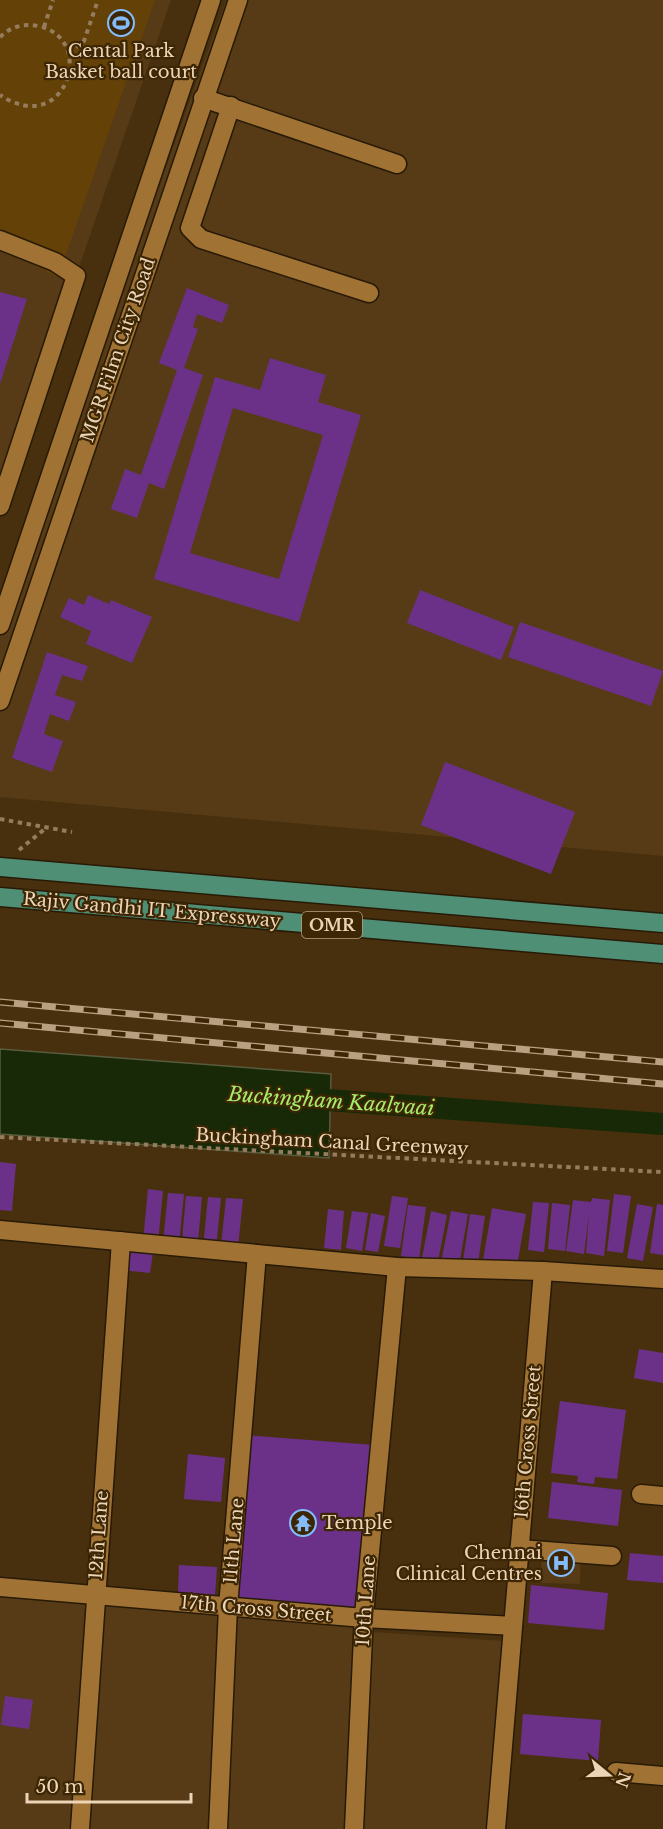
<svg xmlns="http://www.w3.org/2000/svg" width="663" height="1829" font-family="'Libre Baskerville',serif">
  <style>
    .built { fill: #563b16 }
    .green { fill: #644107 }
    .water { fill: #182908; stroke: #585c3c; stroke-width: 1.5 }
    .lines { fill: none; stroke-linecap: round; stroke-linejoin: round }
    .canal { stroke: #182908; stroke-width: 22 }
    .building { fill: #6b3189; fill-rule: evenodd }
    .minor-casing { stroke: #281a06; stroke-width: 21 }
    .major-casing { stroke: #281a06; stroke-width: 21 }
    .path { stroke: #947c5c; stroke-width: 4; stroke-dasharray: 4.5 4.5; stroke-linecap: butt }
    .minor { stroke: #a07335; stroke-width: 18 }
    .major { stroke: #4e8f75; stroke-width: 18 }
    .rail-casing { stroke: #b8a081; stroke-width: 7 }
    .rail { stroke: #3d2604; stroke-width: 4.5; stroke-dasharray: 14; stroke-linecap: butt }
    .labels { text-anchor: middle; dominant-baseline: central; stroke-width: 4.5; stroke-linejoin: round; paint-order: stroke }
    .shield { fill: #3d2604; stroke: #b8a081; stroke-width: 1.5 }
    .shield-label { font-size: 16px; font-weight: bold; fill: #ecd4b6 }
    .poi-label { font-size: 18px; fill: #ecd4b6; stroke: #3d2604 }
    .street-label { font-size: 18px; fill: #ecd4b6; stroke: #3d2604 }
    .water-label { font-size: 20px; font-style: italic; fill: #a6ec6b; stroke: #3d2604 }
  </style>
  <rect width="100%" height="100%" fill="#48300f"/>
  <g class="built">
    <path d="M0 0H171L76 276 0 481Z"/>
    <path d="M226 0H663V856L0 797V629Z"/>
    <path d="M542 1541 581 1542 580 1584 541 1583Z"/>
    <path d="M0 1586 228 1607 218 1829H0Z"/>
    <path d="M230 1611 362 1619 352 1829H220Z"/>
    <path d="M372 1632 503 1641 490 1829H362Z"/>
  </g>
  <path class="green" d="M0 0H155L58 277 14 256 0 245Z"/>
  <path class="water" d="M0 1049 331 1074 329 1158 0 1134Z"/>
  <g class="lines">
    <path class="canal" d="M299 1098 663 1124"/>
  </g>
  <g class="building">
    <path d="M187 288 229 305 222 323 197 314 193 327 198 329 184 368 203 375 164 489 149 483 137 518 111 509 125 469 141 475 177 370 159 363Z"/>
    <path d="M0 292 27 299 0 384Z"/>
    <path d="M270 358 326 375 318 402 361 415 299 622 154 579 215 377 260 390ZM233 408 323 435 279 579 190 553Z"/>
    <path d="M420 590 514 627 501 660 407 623Z"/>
    <path d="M88 595 109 604 111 600 152 617 132 663 86 644 91 631 60 617 69 598 84 605Z"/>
    <path d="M520 622 663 671 651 706 508 657Z"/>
    <path d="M47 652 88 666 82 681 62 675 55 695 76 702 69 721 50 714 44 734 63 741 52 772 12 758Z"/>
    <path d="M445 762 575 812 551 874 421 825Z"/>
    <path d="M0 1162 16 1164 12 1211 0 1210Z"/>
    <path d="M148 1189 163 1191 158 1242 143 1241Z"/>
    <path d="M168 1193 184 1194 179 1243 163 1242Z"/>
    <path d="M614 1194 631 1196 623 1253 607 1251Z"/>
    <path d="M186 1196 202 1197 198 1242 182 1240Z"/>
    <path d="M392 1196 408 1198 400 1248 384 1246Z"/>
    <path d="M208 1197 221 1198 216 1249 203 1248Z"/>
    <path d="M226 1198 243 1199 238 1247 221 1246Z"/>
    <path d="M592 1198 610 1200 604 1256 586 1253 589 1214 584 1254 566 1251 573 1200 591 1202Z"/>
    <path d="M533 1202 549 1203 544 1252 528 1250Z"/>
    <path d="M552 1203 570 1205 565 1251 548 1249Z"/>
    <path d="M637 1204 653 1207 643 1261 627 1258Z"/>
    <path d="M657 1204 663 1205V1255L650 1253Z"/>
    <path d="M408 1205 426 1207 419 1259 401 1256Z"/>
    <path d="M492 1208 526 1214 517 1266 483 1260Z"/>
    <path d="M328 1209 344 1211 341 1250 324 1248Z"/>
    <path d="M352 1211 368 1213 362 1251 346 1248Z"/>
    <path d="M431 1211 447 1215 438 1261 422 1258Z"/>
    <path d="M451 1211 468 1214 459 1266 441 1263Z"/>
    <path d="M371 1213 385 1216 378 1252 365 1250Z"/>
    <path d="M470 1214 485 1216 478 1263 463 1261Z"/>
    <path d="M124 1249 153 1252 150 1273 122 1270Z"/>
    <path d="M639 1349 663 1353V1383L634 1378Z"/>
    <path d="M560 1401 626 1410 617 1479 595 1477 594 1484 577 1482 578 1476 551 1473Z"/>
    <path d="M246 1435 374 1445 360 1612 232 1602Z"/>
    <path d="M188 1454 225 1458 221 1502 184 1499Z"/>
    <path d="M552 1482 622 1490 618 1526 548 1518Z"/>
    <path d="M630 1553 663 1556V1583L627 1580Z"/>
    <path d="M179 1565 217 1567 215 1595 178 1593Z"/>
    <path d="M531 1585 608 1593 604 1630 528 1623Z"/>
    <path d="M5 1696 33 1700 29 1729 1 1725Z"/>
    <path d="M523 1714 601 1720 598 1761 520 1754Z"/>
  </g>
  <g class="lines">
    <defs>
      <g id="minor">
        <path d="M203 98 397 164"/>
        <path d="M231 106 190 228 201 239 369 293"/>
        <path d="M0 240 55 262 76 276 0 506"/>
        <path d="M0 625 211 0"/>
        <path d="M0 701 238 0"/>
        <path d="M0 1230 397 1267 543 1271 663 1279"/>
        <path d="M641 1494 663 1496"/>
        <path d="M519 1549 612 1556"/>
        <path d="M0 1587 364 1618 513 1626"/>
        <path d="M616 1772 663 1776"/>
        <path d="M80 1829 121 1241"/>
        <path d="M218 1829 228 1607 257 1254"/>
        <path d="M354 1829 364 1615 397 1267"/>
        <path d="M496 1829 543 1271"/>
      </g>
      <g id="major">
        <path d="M0 867 663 923"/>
        <path d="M0 897 663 954"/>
      </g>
    </defs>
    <use href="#minor" class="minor-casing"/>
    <use href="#major" class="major-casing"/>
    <g class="path">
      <path d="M44 27 53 0"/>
      <path d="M0 37C10 27 24 23 38 26 98 38 66 139 0 95"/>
      <path d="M69 53 84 41 98 0"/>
      <path d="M0 819 72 832"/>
      <path d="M19 850 46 828"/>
      <path d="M0 1137 663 1172"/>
    </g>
    <use href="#minor" class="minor"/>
    <use href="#major" class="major"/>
    <defs>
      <g id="rail">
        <path d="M0 1002 663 1062"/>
        <path d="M0 1023 663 1084"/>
      </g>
    </defs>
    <use href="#rail" class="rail-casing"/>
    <use href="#rail" class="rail"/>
  </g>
  <defs>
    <symbol id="stadium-ring" viewBox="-11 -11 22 22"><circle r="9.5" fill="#3d2604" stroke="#84bcfb" stroke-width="1.5"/><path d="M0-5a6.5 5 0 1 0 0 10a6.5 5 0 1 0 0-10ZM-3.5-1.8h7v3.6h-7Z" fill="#84bcfb"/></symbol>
    <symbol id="temple-ring" viewBox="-11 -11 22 22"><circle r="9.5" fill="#3d2604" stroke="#84bcfb" stroke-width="1.5"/><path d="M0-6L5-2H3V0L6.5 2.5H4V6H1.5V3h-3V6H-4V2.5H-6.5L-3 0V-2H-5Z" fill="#84bcfb"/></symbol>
    <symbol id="hospital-ring" viewBox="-11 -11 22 22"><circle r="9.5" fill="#3d2604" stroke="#84bcfb" stroke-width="1.5"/><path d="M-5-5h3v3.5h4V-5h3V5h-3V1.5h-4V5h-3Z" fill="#84bcfb"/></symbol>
  </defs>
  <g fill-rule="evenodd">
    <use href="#stadium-ring" x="106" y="8" width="30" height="30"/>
    <use href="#temple-ring" x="288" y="1508" width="30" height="30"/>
    <use href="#hospital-ring" x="546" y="1548" width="30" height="30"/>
  </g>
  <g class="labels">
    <rect class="shield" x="302" y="912" width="60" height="26" rx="4.5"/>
    <g class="shield-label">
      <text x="332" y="925">OMR</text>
    </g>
    <g class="poi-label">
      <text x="121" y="51">Cental Park<tspan x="121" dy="21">Basket ball court</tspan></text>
      <text x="322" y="1523" text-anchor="start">Temple</text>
      <text x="542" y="1553" text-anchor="end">Chennai<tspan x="542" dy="21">Clinical Centres</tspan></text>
    </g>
    <g class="street-label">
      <text transform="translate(118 350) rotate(-71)">MGR Film City Road</text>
      <text transform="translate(152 910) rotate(5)">Rajiv Gandhi IT Expressway</text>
      <text transform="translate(332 1142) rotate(3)">Buckingham Canal Greenway</text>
      <text transform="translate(528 1442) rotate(-85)">16th Cross Street</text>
      <text transform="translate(99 1535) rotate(-86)">12th Lane</text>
      <text transform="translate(234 1541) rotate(-85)">11th Lane</text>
      <text transform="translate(366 1601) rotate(-86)">10th Lane</text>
      <text transform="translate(256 1609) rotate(5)">17th Cross Street</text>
    </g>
    <g class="water-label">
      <text transform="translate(331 1101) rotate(4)">Buckingham Kaalvaai</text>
    </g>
  </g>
  <g transform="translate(609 1775) rotate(109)" stroke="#3d2604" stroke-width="4.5" paint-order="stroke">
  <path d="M0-4.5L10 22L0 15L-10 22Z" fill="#ecd4b6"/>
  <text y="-9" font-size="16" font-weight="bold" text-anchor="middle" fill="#ecd4b6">N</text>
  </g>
  <path d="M27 1793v9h164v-9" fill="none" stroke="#ecd4b6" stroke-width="3"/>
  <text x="36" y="1793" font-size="18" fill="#ecd4b6" stroke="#3d2604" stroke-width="4.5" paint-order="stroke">50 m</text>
</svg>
